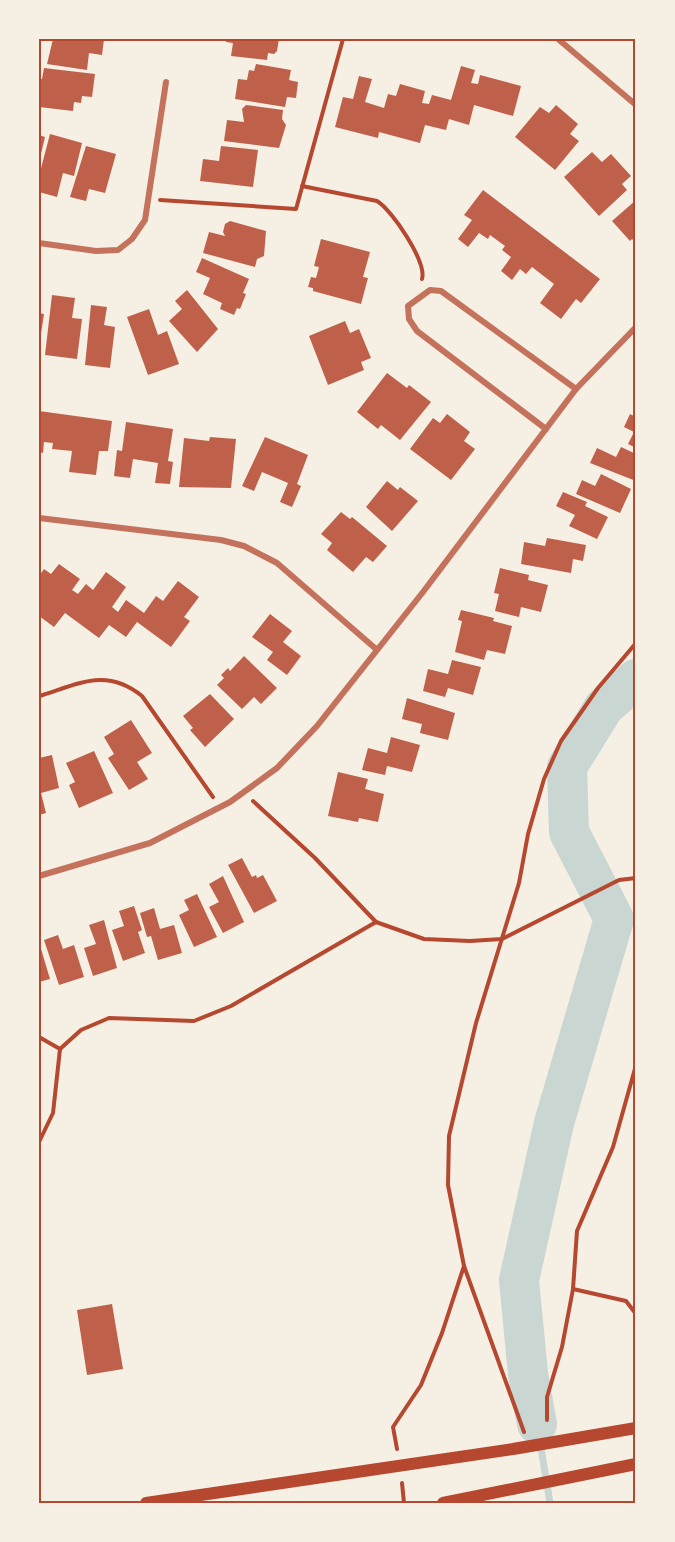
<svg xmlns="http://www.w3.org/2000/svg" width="675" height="1542" font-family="Lato,sans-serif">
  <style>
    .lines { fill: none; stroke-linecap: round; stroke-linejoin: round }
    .stream { stroke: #c9d6d2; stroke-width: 7 }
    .river { stroke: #c9d6d2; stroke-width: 40 }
    .building { fill: #bf614a }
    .path { stroke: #b5482f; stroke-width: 4 }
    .minor { stroke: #c5725c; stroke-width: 6 }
    .secondary { stroke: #b5482f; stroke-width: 12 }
    .neatline { fill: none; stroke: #b5482f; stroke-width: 2 }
  </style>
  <rect width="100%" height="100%" fill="#f6efe4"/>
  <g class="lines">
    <path class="stream" d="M537 1424 550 1503"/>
    <path class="river" d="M537 1424 528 1374 519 1280 554 1123 614 919 569 832 567 767 604 707 636 679"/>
  </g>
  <g class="building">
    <path d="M53 39H104L102 55 89 53 87 70 47 64Z"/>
    <path d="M226 39H279L277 51 274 54 268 53 267 60 231 56 233 43 226 42Z"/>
    <path d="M256 64 291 70 289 80 298 82 296 98 287 97 285 107 235 99 238 79 247 80 249 70 254 71Z"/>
    <path d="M461 66 475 70 471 83 478 84 480 75 521 86 513 116 474 105 469 125 449 119 446 130 425 125 420 143 379 132 378 138 335 127 343 97 353 99 359 76 372 79 365 102 384 108 388 94 396 96 400 84 425 91 422 103 429 104 432 95 451 100Z"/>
    <path d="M44 68 95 74 92 97 82 96 81 103 74 102 73 111 39 107V79H42Z"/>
    <path d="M246 105 283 110 282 119 286 125 279 148 224 141 227 120 244 122 242 109Z"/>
    <path d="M556 105 578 124 570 134 579 141 555 170 515 137 540 107 549 113Z"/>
    <path d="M50 134 82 143 74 176 63 173 57 197 39 192V176Z"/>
    <path d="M39 135 45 137 40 158H39Z"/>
    <path d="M86 146 116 154 105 193 89 189 86 201 70 197Z"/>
    <path d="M221 146 258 150 253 187 200 181 203 159 219 161Z"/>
    <path d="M592 152 602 162 611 154 631 176 622 184 627 190 599 216 564 177Z"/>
    <path d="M483 190 600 279 581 303 576 299 561 319 540 303 554 284 532 267 526 274 520 269 512 280 501 271 511 257 502 250 505 246 490 235 488 239 479 233 468 247 458 239 472 220 464 215Z"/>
    <path d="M636 200V243L632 239 630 241 612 221Z"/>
    <path d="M230 221 266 231 264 256 257 259 255 267 203 253 209 232 225 236 223 232 225 224Z"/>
    <path d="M321 239 370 252 363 277 368 278 361 304 313 291V288L308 287 311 277 316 278 319 267 314 266Z"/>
    <path d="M202 258 249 279 243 293 246 294 240 309 237 308 234 315 220 309 222 303 203 294 210 278 196 272Z"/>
    <path d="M187 290 218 329 197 352 169 321 182 309 175 301Z"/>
    <path d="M52 295 75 298 72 318 82 319 77 359 45 355Z"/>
    <path d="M91 305 107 307 104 325 115 327 110 368 85 365Z"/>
    <path d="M149 309 158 335 167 331 179 364 148 375 127 317Z"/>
    <path d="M39 313 44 314 40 340H39Z"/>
    <path d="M345 321 350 333 359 329 371 358 361 362 364 370 328 385 309 336Z"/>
    <path d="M387 373 407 388 409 385 431 402 400 440 381 425 378 429 357 412Z"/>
    <path d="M39 411 112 421 108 451H99L96 475 69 472 72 451 52 449 53 443 44 442 43 453 39 452Z"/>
    <path d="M447 414 470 432 464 441 475 449 451 480 410 449 433 418 440 423Z"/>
    <path d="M630 414 636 417V448L628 444 634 432 624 427Z"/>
    <path d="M126 422 173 429 168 461 173 462 170 484 155 483 158 463 133 459 130 478 114 476 117 450 122 451Z"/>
    <path d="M210 437 236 439 231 488 179 487 184 438 209 441Z"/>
    <path d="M265 437 308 455 297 484 301 486 292 507 280 502 288 483 262 472 254 491 242 486Z"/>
    <path d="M621 447 636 454V481L590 463 597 448 616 457Z"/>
    <path d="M601 474 631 489 620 513 576 494 582 480 595 486Z"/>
    <path d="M387 481 398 490 400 487 418 501 392 531 366 507Z"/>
    <path d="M563 492 587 502 585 506 608 517 597 539 569 526 575 515 556 506Z"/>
    <path d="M341 512 350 519 352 517 387 546 373 562 366 557 353 572 327 550 332 543 321 534Z"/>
    <path d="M547 538 586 545 583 561 573 559 571 573 521 564 524 542 545 546Z"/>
    <path d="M59 564 80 579 72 590 78 594 86 584 93 590 106 572 126 587 112 607 118 612 126 600 144 613 156 596 163 601 178 581 199 597 184 617 190 621 171 647 137 622 126 637 109 625 99 638 65 613 54 627 39 616V576L44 569 51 574Z"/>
    <path d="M500 568 529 575 528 580 548 585 541 612 521 607 519 617 495 611 499 594 494 593Z"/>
    <path d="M461 610 494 618 493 621 512 626 505 654 487 650 484 660 455 652 462 621 458 620Z"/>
    <path d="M270 614 292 631 283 642 301 656 287 675 267 660 273 652 252 637Z"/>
    <path d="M244 656 277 688 261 704 254 697 242 709 217 685 224 678 221 675 228 668 230 671Z"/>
    <path d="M452 660 481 667 473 695 448 688 445 697 423 691 428 669 448 674Z"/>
    <path d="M210 694 234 719 205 747 190 730 193 728 183 716Z"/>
    <path d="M407 698 455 713 448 740 420 733 422 724 402 719Z"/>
    <path d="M131 720 152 753 137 762 148 779 129 790 108 758 114 754 104 737Z"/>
    <path d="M391 737 420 745 412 772 387 766 385 775 362 770 368 748 387 753Z"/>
    <path d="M94 751 113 793 79 808 69 785 75 782 66 763Z"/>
    <path d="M52 755 59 788 41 793 46 813 39 815V758Z"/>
    <path d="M338 772 368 779 365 789 384 794 378 822 359 818 358 822 328 816Z"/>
    <path d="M242 858 252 877 256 875 257 878 263 875 277 901 254 913 228 865Z"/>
    <path d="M223 876 244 922 223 933 209 907 219 902 209 884Z"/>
    <path d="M197 894 217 937 194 947 179 915 189 910 184 900Z"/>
    <path d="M134 906 142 930 138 932 145 953 123 961 112 930 124 926 119 911Z"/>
    <path d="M154 908 160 929 174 925 182 953 158 960 151 936 147 937 140 913Z"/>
    <path d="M104 920 117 968 93 976 84 948 96 944 89 925Z"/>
    <path d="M58 935 63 949 74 945 84 977 59 985 44 940Z"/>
    <path d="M39 942 50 979 39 982Z"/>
    <path d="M112 1304 123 1369 87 1375 77 1310Z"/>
  </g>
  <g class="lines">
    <g class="path">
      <path d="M302 186 377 201C392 210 427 262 422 279"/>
      <path d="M160 200 296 209 343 39"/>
      <path d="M39 696C79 684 106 667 142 696L213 797"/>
      <path d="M253 801 315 858 376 922"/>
      <path d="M39 1037 60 1049 53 1113 39 1142"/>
      <path d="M60 1049 81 1030 109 1018 194 1021 231 1006 376 922 424 939 470 941 502 939 619 880 636 878"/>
      <path d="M573 1289 626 1301 636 1314"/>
      <path d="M547 1420V1397L562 1347 573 1289 577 1231 613 1147 636 1065"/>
      <path d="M524 1432 464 1266 448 1185 449 1136 476 1023 519 883 528 834 544 779 561 741 598 688 636 643"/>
      <path d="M397 1449 393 1427 421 1385 442 1333 464 1266"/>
      <path d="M402 1483 404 1503"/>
    </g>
    <g class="minor">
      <path d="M558 39 636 105"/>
      <path d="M39 243 96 251 118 250 132 239 145 220 166 82"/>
      <path d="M546 429 417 331 409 319 408 306 430 290 441 291 576 389"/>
      <path d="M39 518 221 540 244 546 277 563 376 649"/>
      <path d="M39 876 150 843 230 802 277 768 317 726 423 592 576 389 636 327"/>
    </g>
    <g class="secondary">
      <path d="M146 1503 513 1449 636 1428"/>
      <path d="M443 1503 636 1464"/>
    </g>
  </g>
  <rect width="675" height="1542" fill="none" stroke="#f6efe4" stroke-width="81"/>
  <rect x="40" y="40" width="594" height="1462" class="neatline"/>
</svg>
